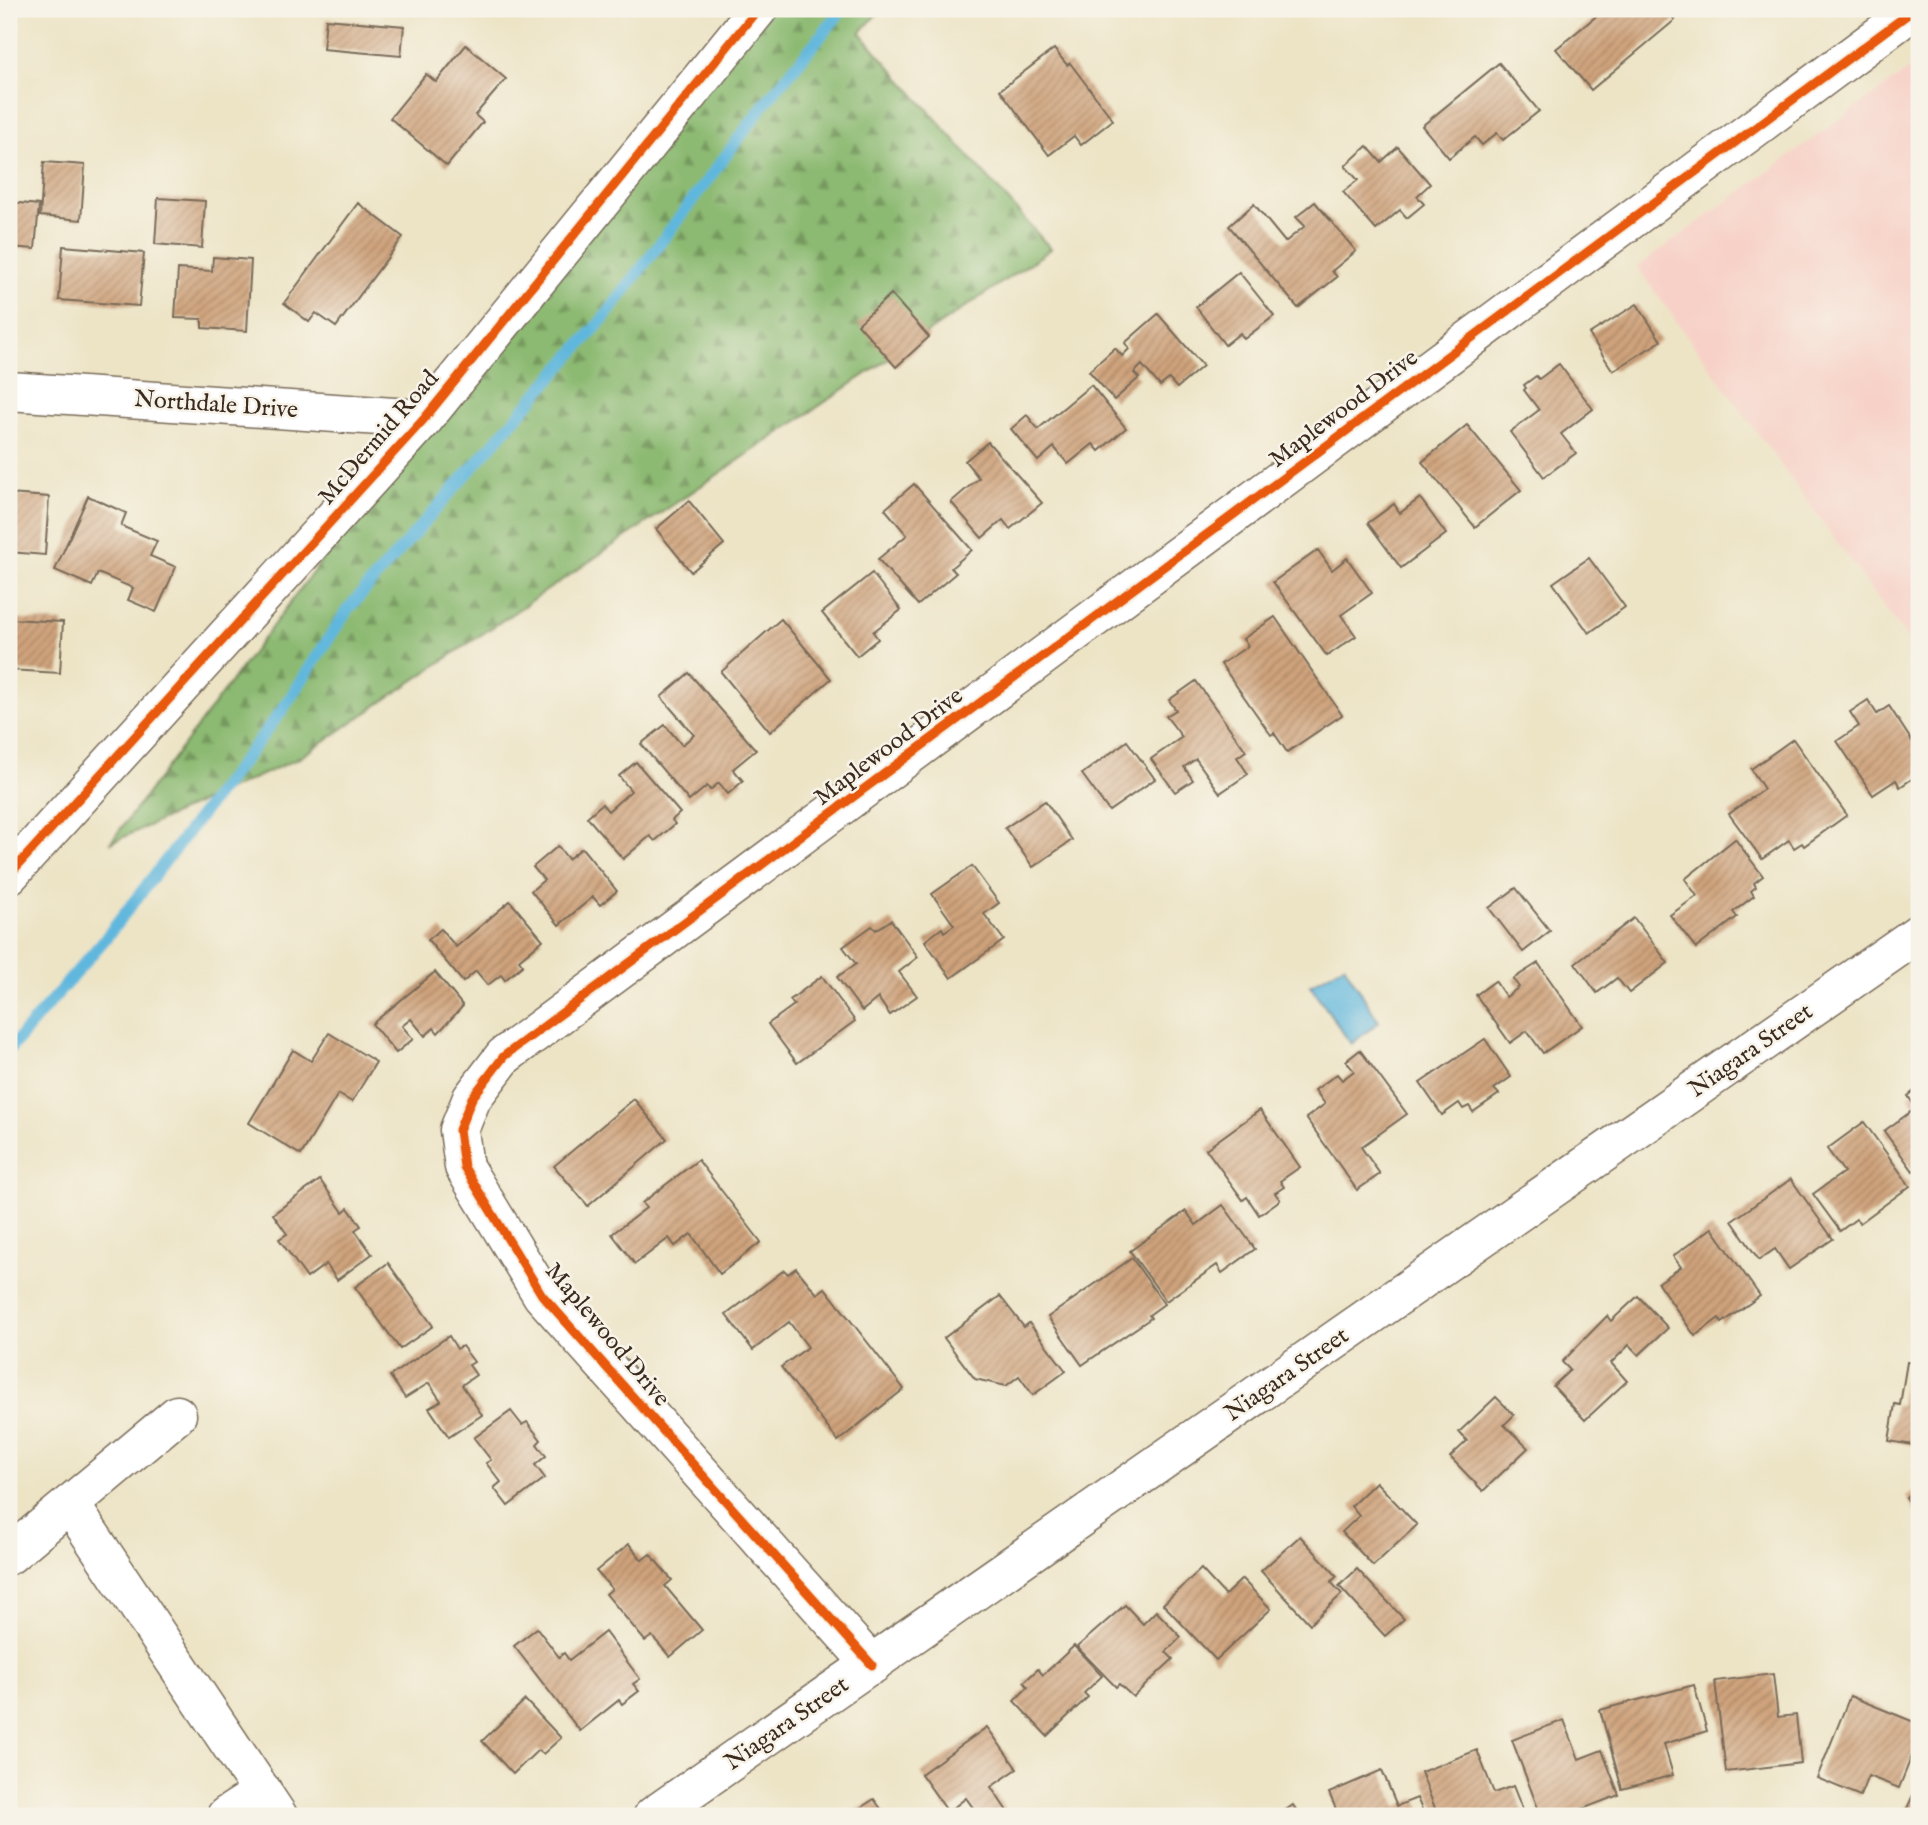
<svg xmlns="http://www.w3.org/2000/svg" width="1928" height="1825" font-family="'IM FELL English',serif">
  <style>
    .built { fill: #f7d1c7 }
    .forest { fill: url(#forest-firs); stroke: #647248; stroke-width: 2 }
    .water { fill: #60b7dd; stroke: #4e707e; stroke-width: 2 }
    .lines { fill: none; stroke-linecap: round; stroke-linejoin: round }
    .stream { stroke: #60b7dd; stroke-width: 12 }
    .building { fill: url(#building-hatch) }
    .minor-casing { stroke: #796b59; stroke-width: 41 }
    .secondary-casing { stroke: #796b59; stroke-width: 41 }
    .minor { stroke: #fff; stroke-width: 38 }
    .secondary { stroke: #fff; stroke-width: 38 }
    .cycleway-casing { stroke: #f7f3e8; stroke-width: 13 }
    .cycleway { stroke: #e8590c; stroke-width: 9 }
    .labels { text-anchor: middle; dominant-baseline: central; stroke-width: 5; stroke-linejoin: round; paint-order: stroke }
    .street-label { font-size: 24px; fill: #3b2a1e; stroke: #f7f3e8 }
  </style>
  <defs>
    <pattern id="forest-firs" width="22" height="20" patternUnits="userSpaceOnUse" patternTransform="scale(1.75)"><rect width="22" height="20" fill="#8cba72"/><path d="M5 1l3.5 6h-7zM16 11l3.5 6h-7z" fill="#74975d"/></pattern>
    <pattern id="building-hatch" width="6" height="6" patternUnits="userSpaceOnUse" patternTransform="scale(1.75)"><rect width="6" height="6" fill="#cfa37c"/><path d="M-1 1l2-2M0 6l6-6M5 7l2-2" fill="none" stroke="#a98565"/></pattern>
  </defs>
  <rect width="100%" height="100%" fill="#f7f3e8"/>
  <filter id="ink" filterUnits="userSpaceOnUse"><feTurbulence type="fractalNoise" baseFrequency=".0143" numOctaves="2"/><feDisplacementMap in="SourceGraphic" scale="14" xChannelSelector="R" yChannelSelector="G"/><feConvolveMatrix kernelMatrix="1 2 1 2 8 2 1 2 1" color-interpolation-filters="sRGB"/></filter>
  <filter id="wash" filterUnits="userSpaceOnUse"><feTurbulence type="fractalNoise" baseFrequency=".00686" numOctaves="4" result="noise"/><feDisplacementMap in="SourceGraphic" scale="28" xChannelSelector="R" yChannelSelector="G"/><feGaussianBlur stdDeviation="1.57" result="paint"/><feColorMatrix in="noise" values="0 0 0 0 0 0 0 0 0 0 0 0 0 0 0 0 0 1.4 0 .05"/><feComposite in="paint" operator="in"/></filter>
  <g filter="url(#wash)">
    <rect width="100%" height="100%" fill="#ede4c6"/>
    <path class="built" d="M1919 62V655L1637 267Z"/>
    <path class="forest" d="M735 9H881L860 33 1051 249 299 758 110 843Z"/>
    <path class="water" d="M1344 965 1379 1022 1351 1044 1310 985Z"/>
    <g class="lines">
      <path class="stream" d="M9 1050 105 939 283 709 348 609 604 318 766 102 843 9"/>
    </g>
    <g id="blocks">
      <g class="building">
        <path d="M1605 9H1665L1675 20 1591 90 1556 49Z"/>
        <path d="M326 19 404 26 401 56 323 49Z"/>
        <path d="M466 45 506 79 475 115 483 122 447 166 390 118 426 74 436 82Z"/>
        <path d="M1054 49 1067 65 1070 63 1113 120 1081 145 1074 136 1049 155 1000 90Z"/>
        <path d="M1499 63 1539 111 1503 140 1497 133 1482 145 1475 137 1449 158 1422 126Z"/>
        <path d="M1367 146 1381 162 1398 147 1430 184 1417 196 1424 204 1407 218 1400 210 1376 230 1343 192 1358 180 1345 166Z"/>
        <path d="M44 162 85 165 81 220 40 216Z"/>
        <path d="M158 198 205 201 202 248 155 244Z"/>
        <path d="M9 202 39 205 35 249 9 247Z"/>
        <path d="M1315 202 1356 251 1332 271 1337 277 1298 308 1229 226 1254 204 1285 242 1305 226 1296 217Z"/>
        <path d="M358 203 403 237 336 327 316 313 309 322 284 303Z"/>
        <path d="M63 246 144 253 139 306 59 300Z"/>
        <path d="M213 257 251 260 247 331 202 328V319L175 318 178 269 212 271Z"/>
        <path d="M1239 272 1274 316 1244 339 1240 333 1225 345 1196 307Z"/>
        <path d="M891 294 929 337 896 367 858 324Z"/>
        <path d="M1637 304 1661 341 1613 371 1589 334Z"/>
        <path d="M1158 314 1203 366 1177 388 1169 379 1160 386 1142 365 1134 373 1139 378 1114 400 1089 371 1115 348 1122 356 1129 349 1125 343Z"/>
        <path d="M1559 364 1593 409 1561 434 1576 453 1544 477 1510 432 1539 410 1524 390 1526 388 1524 385 1536 376 1539 379Z"/>
        <path d="M1091 385 1126 428 1099 451 1093 444 1068 464 1054 447 1038 461 1011 429 1027 415 1038 429Z"/>
        <path d="M1467 425 1521 490 1475 527 1422 462Z"/>
        <path d="M988 442 1042 503 1010 529 1003 520 982 538 951 502 979 478 965 461Z"/>
        <path d="M914 484 972 550 951 568 956 573 918 605 878 559 907 535 885 509Z"/>
        <path d="M9 494 49 497 45 555 9 552Z"/>
        <path d="M88 496 126 513 121 526 157 541 150 556 176 567 156 612 128 600 133 588 98 573 92 586 55 570Z"/>
        <path d="M1420 498 1446 534 1401 568 1368 523 1394 504 1400 513Z"/>
        <path d="M689 501 724 544 691 572 656 529Z"/>
        <path d="M1318 550 1332 570 1347 558 1372 593 1341 615 1356 636 1327 656 1273 582Z"/>
        <path d="M1589 558 1625 607 1589 633 1553 583Z"/>
        <path d="M872 573 901 610 873 632 878 639 857 656 822 613Z"/>
        <path d="M1275 617 1342 715 1287 752 1274 733 1271 735 1221 664 1248 646 1243 639Z"/>
        <path d="M11 619 63 622 60 673 9 670Z"/>
        <path d="M781 619 831 679 770 732 721 672Z"/>
        <path d="M689 673 756 750 733 769 743 781 728 794 719 783 710 790 707 786 689 801 641 744 665 725 682 745 694 735 661 697Z"/>
        <path d="M1196 681 1246 751 1237 757 1248 774 1220 793 1196 759 1184 767 1193 780 1175 792 1151 759 1182 737 1166 716 1176 710 1169 700Z"/>
        <path d="M1868 700 1877 714 1889 706 1919 752V774L1900 787 1896 780 1873 795 1837 741 1859 726 1850 712Z"/>
        <path d="M1793 739 1847 815 1804 846 1802 843 1794 848 1789 840 1762 859 1729 814 1764 789 1751 769Z"/>
        <path d="M1127 741 1155 779 1109 811 1082 774Z"/>
        <path d="M636 762 680 813 672 820 675 824 655 841 650 836 623 859 587 817 602 804 608 811 631 791 619 776Z"/>
        <path d="M1045 801 1072 840 1033 867 1005 828Z"/>
        <path d="M1735 839 1763 876 1754 883 1756 887 1751 891 1754 896 1733 912 1737 917 1696 948 1670 915 1697 896 1685 879Z"/>
        <path d="M558 846 568 859 582 848 617 891 600 905 593 897 559 925 531 891 544 880 533 867Z"/>
        <path d="M972 866 999 903 984 914 1004 940 951 978 925 941 942 928 944 932 954 925 932 894Z"/>
        <path d="M1516 888 1550 931 1523 952 1489 908Z"/>
        <path d="M510 901 543 940 519 960 523 965 505 980 501 975 488 985 476 971 463 982 428 940 441 929 456 947Z"/>
        <path d="M1634 918 1668 963 1629 993 1617 978 1597 993 1575 963Z"/>
        <path d="M891 920 918 957 899 972 917 996 890 1015 878 998 862 1011 837 977 856 964 843 947 872 926 876 930Z"/>
        <path d="M1538 963 1582 1026 1543 1053 1527 1031 1510 1043 1476 995 1495 981 1506 997 1519 987 1513 979Z"/>
        <path d="M435 972 463 1006 438 1033 434 1028 425 1036 411 1019 402 1026 413 1039 396 1053 372 1024Z"/>
        <path d="M822 976 855 1021 797 1063 768 1024 794 1005 790 1000Z"/>
        <path d="M329 1033 376 1062 352 1102 338 1094 301 1155 249 1123 293 1050 311 1061Z"/>
        <path d="M1485 1039 1511 1077 1494 1089 1499 1094 1473 1112 1469 1106 1463 1109 1459 1103 1442 1115 1420 1083Z"/>
        <path d="M1360 1050 1407 1114 1361 1147 1380 1174 1357 1190 1306 1118 1325 1104 1315 1090 1337 1074 1342 1080 1354 1071 1346 1061Z"/>
        <path d="M1919 1087V1166L1913 1171 1884 1131 1916 1108 1908 1096Z"/>
        <path d="M634 1099 667 1139 588 1206 554 1166Z"/>
        <path d="M1260 1110 1300 1167 1280 1181 1284 1187 1275 1193 1280 1200 1259 1215 1247 1197 1243 1200 1206 1149Z"/>
        <path d="M1864 1122 1910 1186 1860 1223 1856 1219 1840 1231 1813 1194 1844 1172 1827 1149Z"/>
        <path d="M698 1160 761 1242 720 1274 691 1234 675 1246 669 1238 635 1264 612 1234 646 1208 642 1203Z"/>
        <path d="M1791 1179 1833 1239 1789 1269 1775 1249 1759 1260 1732 1221Z"/>
        <path d="M320 1180 343 1212 348 1208 361 1226 355 1230 372 1254 337 1280 326 1264 307 1278 279 1239 287 1234 273 1214Z"/>
        <path d="M1223 1205 1255 1249 1222 1273 1217 1265 1166 1301 1130 1251 1186 1211 1196 1225Z"/>
        <path d="M1712 1228 1760 1296 1722 1323 1719 1318 1695 1336 1658 1283 1681 1267 1673 1256Z"/>
        <path d="M1132 1258 1164 1304 1149 1315 1151 1318 1082 1365 1048 1317Z"/>
        <path d="M388 1263 433 1326 400 1349 355 1287Z"/>
        <path d="M796 1268 817 1294 825 1288 904 1389 838 1441 781 1367 808 1347 789 1322 753 1350 726 1315 784 1270 788 1274Z"/>
        <path d="M1000 1296 1024 1327 1029 1323 1066 1371 1033 1395 1019 1376 1006 1386 975 1379 944 1338Z"/>
        <path d="M1638 1296 1668 1328 1639 1355 1629 1345 1611 1363 1627 1381 1585 1420 1553 1386 1570 1370 1562 1362 1607 1316 1611 1321Z"/>
        <path d="M449 1336 457 1349 462 1346 474 1362 469 1365 476 1375 462 1385 482 1415 449 1437 429 1408 441 1401 429 1383 405 1398 390 1376Z"/>
        <path d="M1907 1362 1919 1364V1446L1889 1441 1895 1404 1900 1405Z"/>
        <path d="M1496 1397 1514 1415 1504 1425 1528 1448 1483 1491 1450 1457 1467 1441 1459 1432Z"/>
        <path d="M511 1411 522 1425 527 1422 541 1440 537 1444 546 1456 535 1465 545 1478 508 1506 494 1488 501 1482 486 1463 491 1460 474 1438Z"/>
        <path d="M1376 1482 1417 1525 1373 1566 1342 1532 1359 1516 1351 1506Z"/>
        <path d="M1919 1487V1517L1906 1497Z"/>
        <path d="M1300 1536 1337 1576 1331 1582 1342 1594 1310 1624 1261 1571Z"/>
        <path d="M629 1544 642 1560 650 1554 672 1580 665 1586 702 1630 670 1657 652 1636 645 1641 606 1594 612 1589 596 1571Z"/>
        <path d="M1201 1569 1225 1595 1242 1579 1271 1609 1216 1660 1163 1604Z"/>
        <path d="M1357 1569 1404 1619 1385 1636 1339 1586Z"/>
        <path d="M1125 1605 1143 1624 1156 1611 1181 1637 1166 1652 1173 1659 1133 1697 1119 1684 1116 1687 1077 1647Z"/>
        <path d="M537 1628 559 1657 564 1653 569 1660 605 1632 640 1679 633 1684 639 1691 622 1704 619 1700 580 1731 514 1646Z"/>
        <path d="M1074 1646 1102 1676 1084 1693 1088 1697 1047 1736 1014 1701 1028 1687 1024 1682 1038 1669 1043 1675Z"/>
        <path d="M1773 1674 1778 1717 1796 1715 1801 1763 1726 1772 1715 1681Z"/>
        <path d="M1694 1685 1707 1731 1664 1744 1673 1775 1622 1789 1600 1710Z"/>
        <path d="M1850 1696 1919 1724V1738L1899 1788 1868 1776 1860 1796 1817 1778Z"/>
        <path d="M525 1700 561 1738 543 1754 538 1750 513 1774 482 1741Z"/>
        <path d="M1564 1720 1579 1759 1602 1750 1619 1795 1564 1816H1541L1512 1740Z"/>
        <path d="M987 1727 1017 1769 991 1787 1007 1811 999 1816H979L966 1798 948 1812 921 1774Z"/>
        <path d="M1477 1750 1494 1793 1513 1786 1525 1816H1438L1421 1772Z"/>
        <path d="M1382 1770 1397 1806 1417 1798 1425 1816H1339L1329 1793Z"/>
        <path d="M1919 1782V1816H1906L1904 1815Z"/>
        <path d="M874 1799 886 1816H848Z"/>
        <path d="M1293 1805 1300 1816H1277Z"/>
      </g>
    </g>
  </g>
  <g filter="url(#ink)">
    <use href="#blocks" fill-opacity="0" stroke="#796b59" stroke-width="2"/>
    <g class="lines">
      <defs>
        <g id="minor">
          <path d="M9 391 424 419"/>
          <path d="M9 875 424 419 758 9"/>
          <path d="M70 1504 278 1816"/>
          <path d="M9 1555 177 1415"/>
          <path d="M872 1665 542 1295 464 1167 459 1130 472 1098 504 1056 1915 9"/>
          <path d="M226 1816 263 1792"/>
        </g>
        <path id="secondary" d="M653 1816 1919 933"/>
      </defs>
      <use href="#minor" class="minor-casing"/>
      <use href="#secondary" class="secondary-casing"/>
      <use href="#minor" class="minor"/>
      <use href="#secondary" class="secondary"/>
      <defs>
        <g id="cycleway">
          <path d="M9 875 424 419 758 9"/>
          <path d="M872 1665 542 1295 464 1167 459 1130 472 1098 504 1056 1915 9"/>
        </g>
      </defs>
      <use href="#cycleway" class="cycleway-casing"/>
      <use href="#cycleway" class="cycleway"/>
    </g>
  </g>
  <g class="labels">
    <g class="street-label">
      <text transform="translate(216 405) rotate(4)">Northdale Drive</text>
      <text transform="translate(1344 409) rotate(-37)">Maplewood Drive</text>
      <text transform="translate(379 438) rotate(-49)">McDermid Road</text>
      <text transform="translate(889 747) rotate(-37)">Maplewood Drive</text>
      <text transform="translate(1751 1051) rotate(-35)">Niagara Street</text>
      <text transform="translate(607 1335) rotate(50)">Maplewood Drive</text>
      <text transform="translate(1287 1375) rotate(-35)">Niagara Street</text>
      <text transform="translate(787 1724) rotate(-35)">Niagara Street</text>
    </g>
  </g>
  <rect width="1928" height="1825" fill="none" stroke="#f7f3e8" stroke-width="35"/>
</svg>
